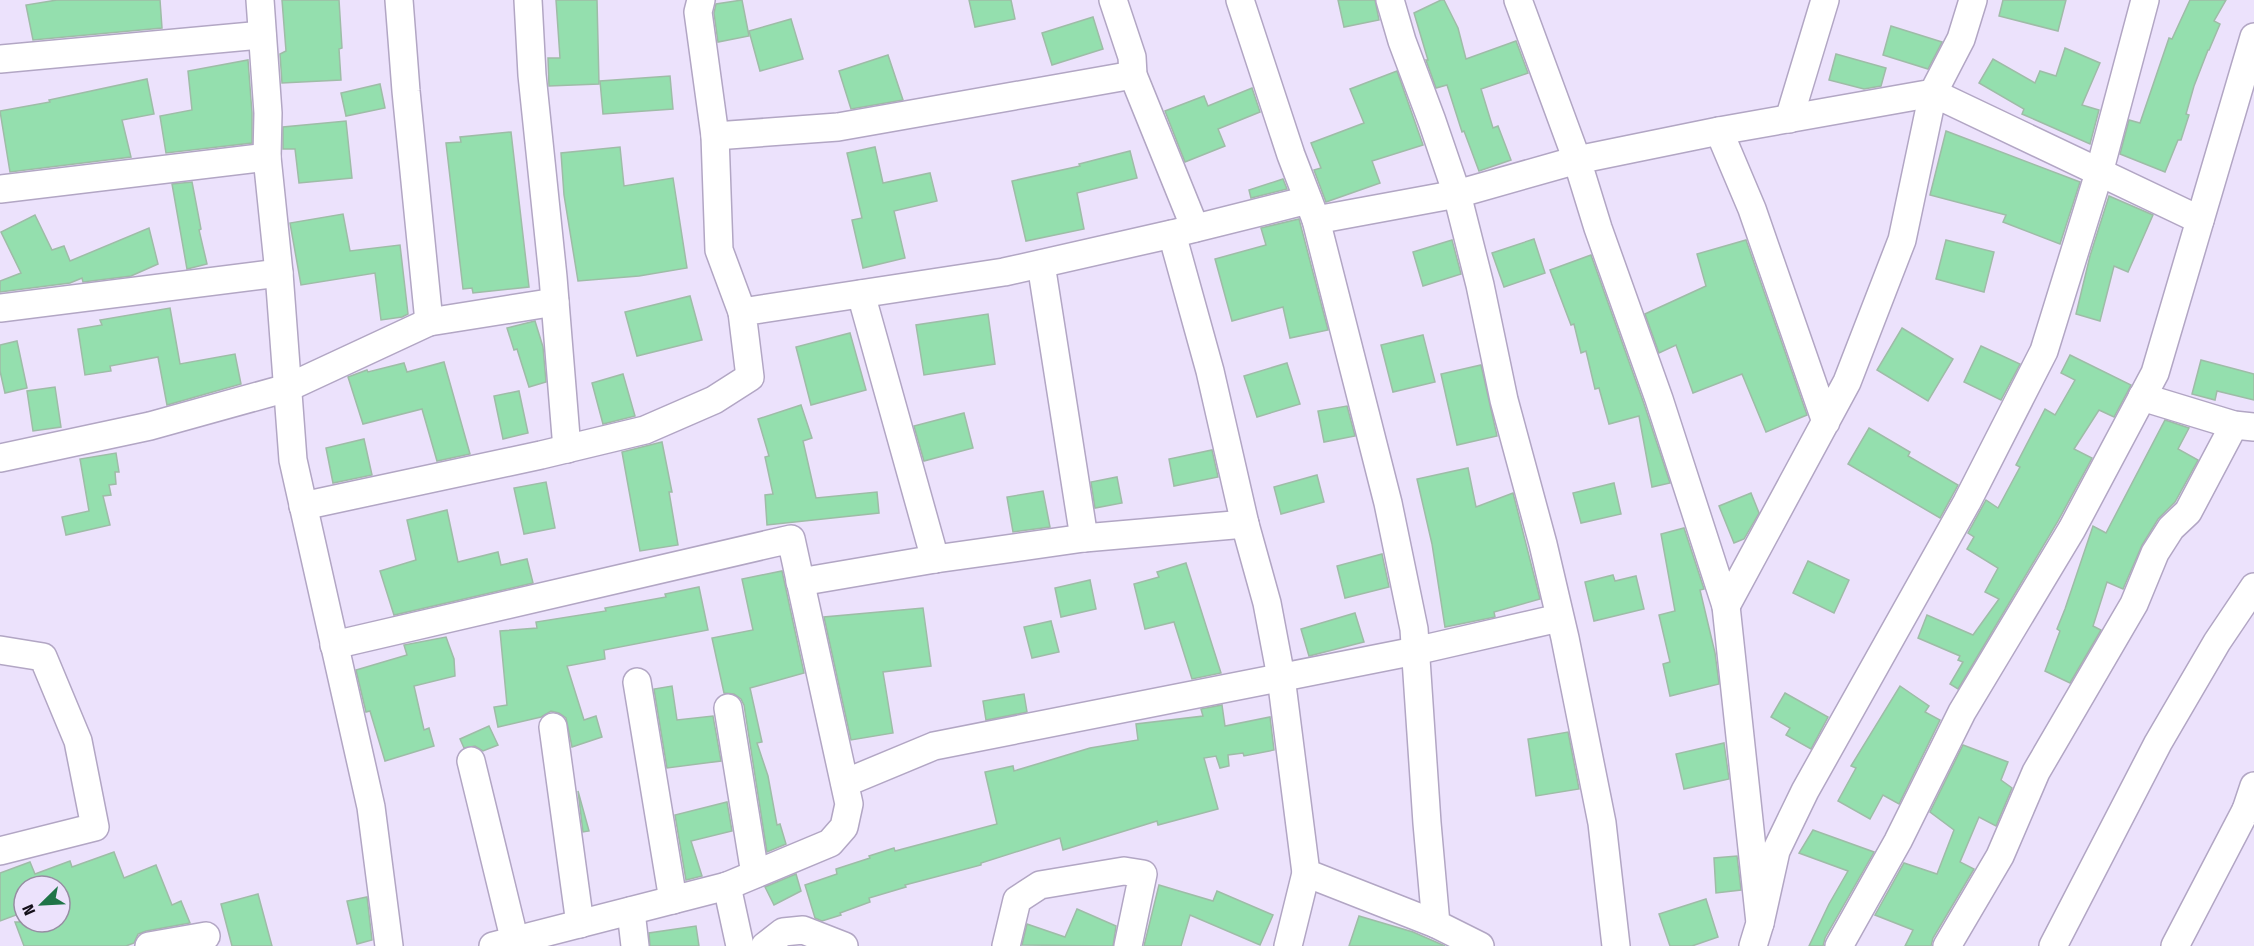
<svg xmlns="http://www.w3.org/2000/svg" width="2254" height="946" font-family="'Fira Sans Condensed',sans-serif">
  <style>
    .building { fill: #94dfae; stroke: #9ebca7; stroke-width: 1.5 }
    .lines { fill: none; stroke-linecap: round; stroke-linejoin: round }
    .minor-casing { stroke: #b2a6c4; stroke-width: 30 }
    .minor { stroke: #fff; stroke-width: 27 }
  </style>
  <rect width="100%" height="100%" fill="#ece2fc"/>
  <g class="building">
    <path d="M57 0H160L162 28 33 40 26 5Z"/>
    <path d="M282 0H339L342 48 339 49 341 80 282 83 280 54 286 51Z"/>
    <path d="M556 0H597L599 84 549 86 548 58H560Z"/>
    <path d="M742 0 749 36 718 42 714 13 716 4Z"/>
    <path d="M969 0H1011L1015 19 975 27Z"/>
    <path d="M1338 0H1375L1379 20 1344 27Z"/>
    <path d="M1441 0H1444L1458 28 1466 59 1516 41 1528 73 1481 89 1493 128 1498 126 1511 160 1479 171 1464 131 1462 132 1447 85 1436 88 1426 60H1428L1414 13Z"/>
    <path d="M2003 0H2066L2058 31 1999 16Z"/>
    <path d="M2190 0H2226L2214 21 2220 24 2209 50H2208L2194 86 2186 114 2189 115 2181 140H2178L2165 172 2120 154 2129 120 2140 123 2169 38 2172 39Z"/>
    <path d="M1093 17 1103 49 1052 65 1042 33Z"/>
    <path d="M791 19 803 59 760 71 749 31Z"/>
    <path d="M1891 26 1942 42 1928 69 1883 55Z"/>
    <path d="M2065 48 2100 63 2082 105 2099 110 2090 144 2022 114 2024 109 1979 83 1993 59 2035 83 2040 71 2056 76Z"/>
    <path d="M1836 54 1886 68 1881 86 1864 89 1829 80Z"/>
    <path d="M888 55 903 100 851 109 839 71Z"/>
    <path d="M248 60 252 113V143L166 153 160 116 192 110 188 71Z"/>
    <path d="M1397 71 1423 145 1372 161 1380 183 1326 202 1314 170 1321 168 1311 143 1364 123 1350 89Z"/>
    <path d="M670 76 673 109 603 114 600 81Z"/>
    <path d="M147 79 154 114 122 120 131 157 10 172 0 111 50 102 49 100Z"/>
    <path d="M380 84 385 108 346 116 341 93Z"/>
    <path d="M1252 88 1260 112 1218 129 1225 146 1185 162 1165 111 1204 96 1208 106Z"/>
    <path d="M346 121 352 178 299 183 295 149H283V127Z"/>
    <path d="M1946 131 2080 182 2060 244 2003 222 2006 215 1930 195Z"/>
    <path d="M511 132 529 287 473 293 472 288 463 289 446 143 461 142 460 137Z"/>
    <path d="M620 147 624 186 673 178 687 268 639 276 578 281 564 195 561 153Z"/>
    <path d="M875 147 883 183 930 173 937 201 894 211 905 258 863 268 852 220 862 218 847 153Z"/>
    <path d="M1130 151 1137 178 1077 193 1084 229 1026 241 1012 181 1080 166 1079 164Z"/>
    <path d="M1283 179 1287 189 1251 198 1249 190Z"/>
    <path d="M192 182 201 229 199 230 207 264 187 269 172 184Z"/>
    <path d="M2109 196 2153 215 2128 272 2114 266 2100 321 2076 314 2090 256Z"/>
    <path d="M343 214 350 251 400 245 408 314 402 317 381 320 375 273 301 285 290 223Z"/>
    <path d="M35 215 52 250 64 246 70 261 149 228 158 264 131 276 83 282 82 278 70 283 0 292V281L21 273 1 232Z"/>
    <path d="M1299 219 1328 330 1290 338 1283 307 1232 321 1215 259 1266 245 1261 228Z"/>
    <path d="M1534 239 1545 273 1504 287 1492 253Z"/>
    <path d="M1452 240 1461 274 1423 286 1413 252Z"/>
    <path d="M1746 240 1807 415 1766 432 1742 374 1693 393 1676 345 1659 353 1645 314 1706 286 1697 254Z"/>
    <path d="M1946 240 1994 252 1984 292 1936 279Z"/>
    <path d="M1591 255 1644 404 1670 483 1652 487 1639 416 1609 424 1599 388 1595 389 1586 351 1581 353 1574 324 1571 325 1550 270Z"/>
    <path d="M690 296 702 340 637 356 625 312Z"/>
    <path d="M170 308 180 364 235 354 241 384 167 405 158 357 110 366 111 371 85 375 78 329 102 325 100 320Z"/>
    <path d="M988 314 995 364 924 375 916 325Z"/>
    <path d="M535 321 543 347 546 382 529 387 517 349 514 350 507 328Z"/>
    <path d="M1902 328 1953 359 1928 401 1877 370Z"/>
    <path d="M850 333 866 390 811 405 796 347Z"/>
    <path d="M1423 335 1435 382 1393 392 1381 345Z"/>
    <path d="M17 341 27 388 5 393 0 371V345Z"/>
    <path d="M1981 346 2020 364 2001 400 1964 382Z"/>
    <path d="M2070 355 2131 385 2114 417 2099 410 2074 449 2092 458 2058 521 1958 689 1950 684 1963 662 1958 660 1960 656 1918 638 1927 615 1973 635 1999 599 1985 592 1998 568 1967 549 1974 537 1968 533 1986 500 1998 508 2020 467 2016 465 2045 409 2055 415 2075 380 2061 373Z"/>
    <path d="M2201 360 2254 374V400L2217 391 2215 400 2192 394Z"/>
    <path d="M444 362 470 454 437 461 422 409 363 424 348 377 367 370 368 372 404 363 407 372Z"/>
    <path d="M1287 363 1300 404 1257 417 1244 376Z"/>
    <path d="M1481 365 1497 436 1457 445 1441 374Z"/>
    <path d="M623 374 635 416 603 424 592 383Z"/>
    <path d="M55 387 61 427 33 431 27 391Z"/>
    <path d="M519 391 528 433 503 439 494 396Z"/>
    <path d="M801 405 812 438 803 441 816 498 877 492 879 513 767 525 765 495 773 494 765 457 769 456 758 419Z"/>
    <path d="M1347 406 1355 436 1324 442 1318 411Z"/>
    <path d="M964 413 973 448 924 461 914 426Z"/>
    <path d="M2165 420 2189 428 2178 449 2198 460 2175 502 2158 519 2142 545 2123 589 2107 582 2093 626 2101 630 2070 683 2045 671 2060 631 2057 629 2065 609 2093 526 2106 533Z"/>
    <path d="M1869 428 1910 452 1908 456 1958 485 1940 518 1848 464Z"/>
    <path d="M364 439 372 475 333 483 326 448Z"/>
    <path d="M662 442 672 492H669L678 545 640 551 622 452Z"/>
    <path d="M1212 450 1218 477 1174 486 1169 459Z"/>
    <path d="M116 453 119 472H115L116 484 109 485 111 495 103 496 110 525 66 535 62 517 89 511 80 459Z"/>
    <path d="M1468 468 1476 507 1513 493 1540 599 1494 612 1495 617 1445 627 1432 544 1417 479Z"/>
    <path d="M1317 475 1324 502 1281 514 1274 487Z"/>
    <path d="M1117 477 1122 503 1095 508 1091 482Z"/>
    <path d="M546 482 555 528 524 534 514 488Z"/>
    <path d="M1614 483 1621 514 1581 523 1573 493Z"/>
    <path d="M1043 491 1050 527 1013 532 1007 497Z"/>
    <path d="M1751 493 1759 513 1744 539 1734 543 1719 506Z"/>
    <path d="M447 510 458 562 498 552 501 565 527 559 533 583 394 615 380 571 416 560 407 520Z"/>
    <path d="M1684 528 1704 589 1700 590 1715 653 1719 684 1670 696 1663 664 1670 662 1659 615 1675 611 1661 534Z"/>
    <path d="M1382 554 1389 587 1345 598 1337 566Z"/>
    <path d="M1808 561 1849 580 1834 613 1793 593Z"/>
    <path d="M1186 563 1221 673 1192 679 1174 622 1145 629 1134 584 1159 577 1157 572Z"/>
    <path d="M782 571 804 673 750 688 762 742 757 743 768 776 777 825 780 824 786 844 767 852 744 705 741 699 734 694 724 693 712 638 753 630 742 579Z"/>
    <path d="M1613 575 1615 581 1636 576 1644 609 1594 621 1585 582Z"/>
    <path d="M1090 580 1096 609 1061 617 1055 588Z"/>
    <path d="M699 587 708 630 604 650 605 659 567 666 584 720 596 716 602 737 572 747 566 718 559 713 551 711 541 717 498 727 494 707 507 705 500 631 537 628 536 622 606 611 605 608 666 597 665 594Z"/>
    <path d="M923 608 931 666 883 672 893 733 851 740 824 617Z"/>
    <path d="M1355 613 1364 642 1309 656 1301 629Z"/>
    <path d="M1051 621 1059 652 1032 658 1024 627Z"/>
    <path d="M446 637 454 659 455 676 414 686 424 730 429 728 434 746 385 761 370 711 366 712 356 670 407 655 404 645Z"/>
    <path d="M672 686 677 720 713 716 721 761 667 768 654 689Z"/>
    <path d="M1900 686 1929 706 1925 712 1940 720 1899 804 1883 795 1870 819 1838 801 1856 768 1851 766Z"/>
    <path d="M1785 693 1828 717 1811 749 1786 735 1790 728 1771 717Z"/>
    <path d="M1024 694 1027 712 986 720 983 701Z"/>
    <path d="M1222 705 1225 726 1270 717 1274 750 1244 756 1243 753 1228 755 1229 766 1220 768 1216 756 1204 758 1218 809 1158 825 1157 821 1063 850 1060 838 981 863V865L905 885 906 887 869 898 870 902 840 913 841 915 822 921 815 918 805 885 837 874 836 869 870 858 869 856 894 848 895 851 997 824 985 772 1013 766 1014 771 1090 748 1138 740 1136 724 1203 716 1201 709Z"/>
    <path d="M489 726 498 745 483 751 475 746 464 748 460 739Z"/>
    <path d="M1568 732 1579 789 1536 796 1528 739Z"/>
    <path d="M1724 743 1729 779 1684 789 1676 754Z"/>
    <path d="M1963 745 2008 762 2001 780 2012 788 1996 826 1979 817 1960 862 1974 869 1933 938 1931 946H1905L1913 930 1875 915 1904 863 1937 874 1954 830 1930 812Z"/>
    <path d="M578 791 589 831 583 832Z"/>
    <path d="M727 802 732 831 691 841 702 876 686 880 675 815Z"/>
    <path d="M1813 830 1874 852 1825 938 1823 946H1809L1829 904 1848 871 1799 853Z"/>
    <path d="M114 852 124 878 156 865 172 905 181 901 190 923 146 931 138 934 134 943 126 946H24L15 922H60V886H24V912L0 921V873L30 862 35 874 70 861 72 867Z"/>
    <path d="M1737 856 1741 890 1716 893 1714 858Z"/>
    <path d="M796 874 801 891 774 905 765 887Z"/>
    <path d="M1159 885 1213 901 1217 891 1273 915 1260 945 1190 915 1181 946H1144Z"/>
    <path d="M258 894 272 946H232L221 904Z"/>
    <path d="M367 897 372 940 357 944 347 901Z"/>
    <path d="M1706 899 1718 937 1692 946H1670L1659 914Z"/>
    <path d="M1077 909 1116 926 1113 946 1022 945 1027 924 1065 937Z"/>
    <path d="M1359 916 1413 932 1445 946H1349Z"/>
    <path d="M696 926 699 946H650L649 933Z"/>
  </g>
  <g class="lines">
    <defs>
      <g id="minor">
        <path d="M260 0 268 113 267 157 279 273 293 460 371 807 389 946"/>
        <path d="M399 0 406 91 429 322 555 302"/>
        <path d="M528 0 532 75 553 277 567 449"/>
        <path d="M701 0 698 12 715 136 719 250 742 312"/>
        <path d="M1113 0 1132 57 1133 75 1195 228"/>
        <path d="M1240 0 1291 155 1316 220 1457 194 1577 160 1518 0"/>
        <path d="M1390 0 1402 41 1432 121 1457 194 1480 285 1504 400 1543 544 1565 638 1602 823 1616 946"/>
        <path d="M0 59 262 35"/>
        <path d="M1789 119 1825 0"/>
        <path d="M1719 131 1933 93 1961 39 1973 0"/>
        <path d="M715 136 838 127 1133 75"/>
        <path d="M0 189 267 157"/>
        <path d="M1308 200 1172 234 1210 371 1245 524 1267 603 1281 677 1306 873 1436 924"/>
        <path d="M1316 220 1388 503 1414 629 1427 823 1436 924 1480 946"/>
        <path d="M1041 264 1084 538"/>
        <path d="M861 294 935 559"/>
        <path d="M0 308 279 273"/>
        <path d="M2142 397 2234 425 2254 427"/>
        <path d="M1826 422 1752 209 1719 131 1577 160 1598 228 1659 399 1726 606 1847 382 1902 240 1933 93 2200 220"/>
        <path d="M0 458 150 426 287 388 429 322"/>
        <path d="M303 506 541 455 645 430 714 400 750 377 742 312 1004 272 1172 234"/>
        <path d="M800 582 935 559 1084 538 1245 524"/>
        <path d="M1726 606 1760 923 1753 946"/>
        <path d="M334 645 791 539 849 804 844 827 830 843 727 886 493 946"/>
        <path d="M0 650 43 657 78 741 95 827 0 851"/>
        <path d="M637 682 673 900"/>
        <path d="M728 708 755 874"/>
        <path d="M553 727 580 924"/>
        <path d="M471 761 516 946"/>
        <path d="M845 783 934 746 1415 651 1559 618"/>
        <path d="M2246 810 2254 786"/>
        <path d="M727 886 740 946"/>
        <path d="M631 911 635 946"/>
        <path d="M1760 923 1776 851 1805 791 1967 502 2044 351 2099 173 2145 0"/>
        <path d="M149 946 206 936"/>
        <path d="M765 946 783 932 803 930 844 946"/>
        <path d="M1006 946 1017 900 1040 885 1124 871 1143 874 1128 946"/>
        <path d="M1288 946 1306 873"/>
        <path d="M1839 946 1898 841 1962 712 2072 529 2155 373 2254 37"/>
        <path d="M1947 946 2000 856 2036 772 2134 604 2155 553 2171 528 2188 512 2234 425"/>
        <path d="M2053 946 2158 743 2217 642 2254 587"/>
        <path d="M2175 946 2246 810 2254 809"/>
      </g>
    </defs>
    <use href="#minor" class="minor-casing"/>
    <use href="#minor" class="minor"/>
  </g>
  <g transform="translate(42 904) rotate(246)"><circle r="28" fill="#ece2fc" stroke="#968ea2" stroke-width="1.5"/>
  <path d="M0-4.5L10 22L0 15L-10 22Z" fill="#1f7447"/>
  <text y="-9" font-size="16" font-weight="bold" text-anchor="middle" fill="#140f1a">N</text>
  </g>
</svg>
